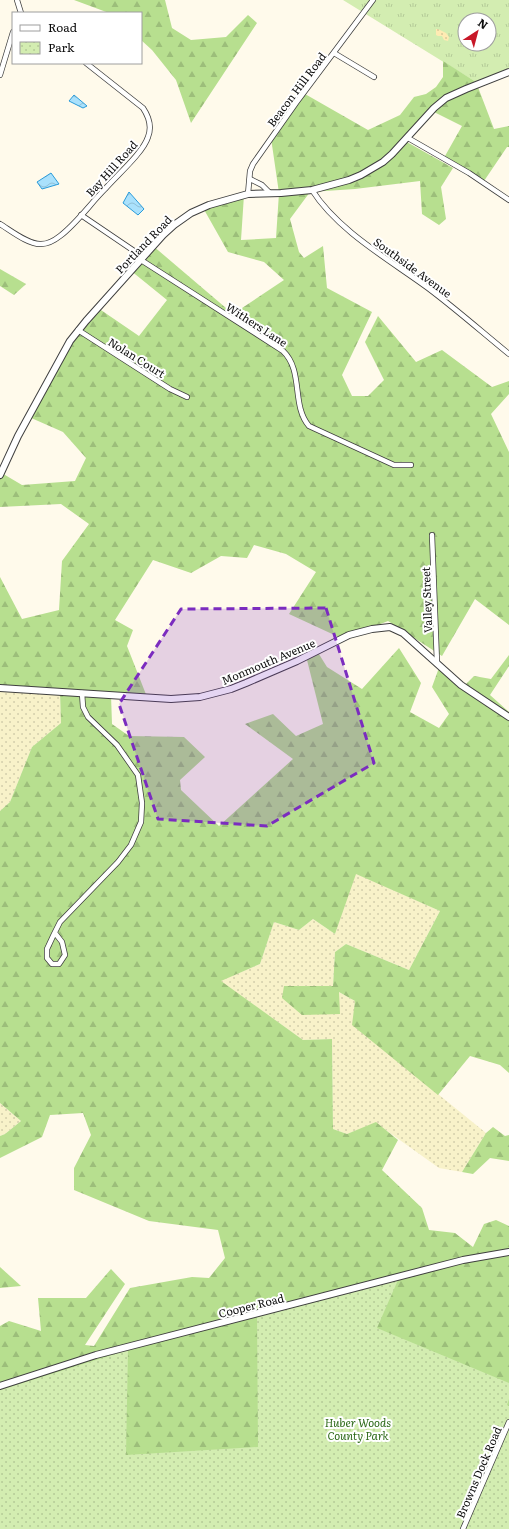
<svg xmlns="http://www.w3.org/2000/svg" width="509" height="1529" font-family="Literata,serif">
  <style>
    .farmland { fill: url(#farmland-dots) }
    .grass { fill: url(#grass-tufts); fill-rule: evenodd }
    .forest { fill: url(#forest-firs) }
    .sand { fill: url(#sand-dots) }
    .park { fill: url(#park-dots) }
    .water { fill: url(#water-waves); stroke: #2b9cda }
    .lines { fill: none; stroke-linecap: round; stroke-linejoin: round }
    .minor-casing { stroke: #3f3f3f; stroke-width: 6 }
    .tertiary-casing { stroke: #3f3f3f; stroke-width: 8 }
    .minor { stroke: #fff; stroke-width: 4.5 }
    .tertiary { stroke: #fff; stroke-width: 6 }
    .marked { fill: #7b2cbf; fill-opacity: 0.2; stroke: #7b2cbf; stroke-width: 3; stroke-dasharray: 8 5; stroke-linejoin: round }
    .labels { text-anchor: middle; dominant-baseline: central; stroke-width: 4; stroke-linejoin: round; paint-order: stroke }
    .street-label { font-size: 11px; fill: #0c0c0c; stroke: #fff }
    .park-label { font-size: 11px; font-style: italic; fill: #2c6917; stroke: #fff }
  </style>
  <defs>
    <pattern id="farmland-dots" width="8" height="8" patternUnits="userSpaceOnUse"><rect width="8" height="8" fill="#f8f2c9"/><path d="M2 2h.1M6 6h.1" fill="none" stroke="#d3ceab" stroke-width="1.8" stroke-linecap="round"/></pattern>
    <pattern id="grass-tufts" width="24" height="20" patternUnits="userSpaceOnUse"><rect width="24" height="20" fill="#d3edb1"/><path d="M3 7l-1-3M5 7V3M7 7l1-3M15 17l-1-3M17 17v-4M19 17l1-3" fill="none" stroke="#b4ca97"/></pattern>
    <pattern id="forest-firs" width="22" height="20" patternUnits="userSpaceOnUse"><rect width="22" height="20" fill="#b7df8f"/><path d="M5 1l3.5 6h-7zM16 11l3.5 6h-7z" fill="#9cbe7a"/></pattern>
    <pattern id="sand-dots" width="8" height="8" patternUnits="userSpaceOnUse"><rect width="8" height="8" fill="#ffebb3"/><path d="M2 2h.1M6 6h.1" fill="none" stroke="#d9c899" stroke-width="1.8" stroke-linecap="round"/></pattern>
    <pattern id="park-dots" width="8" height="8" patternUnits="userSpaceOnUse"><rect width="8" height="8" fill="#d3edb1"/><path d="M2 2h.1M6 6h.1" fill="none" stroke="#b4ca97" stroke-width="1.8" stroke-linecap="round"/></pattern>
    <pattern id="water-waves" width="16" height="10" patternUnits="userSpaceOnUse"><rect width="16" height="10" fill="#aae1fc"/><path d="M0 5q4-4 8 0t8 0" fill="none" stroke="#91c0d7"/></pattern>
  </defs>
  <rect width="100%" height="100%" fill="#fffaeb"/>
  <g class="farmland">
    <path d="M0 688 60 692 61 723 32 747 10 802 0 811Z"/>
    <path d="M355 873 440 911 409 970 346 944 335 952 333 986H284L339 992 355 1001 353 1025 486 1133 462 1172 439 1168 376 1123 347 1134 333 1129 332 1039 303 1040 220 981 260 964 274 922 299 930 313 919 335 934Z"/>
    <path d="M0 1103 21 1121 5 1134 0 1136Z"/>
  </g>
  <path class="grass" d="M343 0H509V68L476 82ZM465 20H489V44H465Z"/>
  <g class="forest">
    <path d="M74 0H165L172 28 191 40 226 37 248 15 257 23 191 123 176 80 152 50 141 40V13H109Z"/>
    <path d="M443 61 476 82 494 129 509 126V147H507L484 181 445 156 462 126 432 111 405 141 453 168 441 187 446 219 439 225 422 214 420 181 355 189 310 192 290 219 299 252 304 258 323 246 327 288 372 312 342 375 352 396H368L384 380 365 342 378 316 416 362 442 350 492 387 509 381V394L491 414 509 452V625L475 599 442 656 388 621 343 639 289 614 316 572 286 554 254 545 247 558 221 556 191 573 153 560 115 620 133 630 127 646 147 697 111 695 112 724 129 736 184 737 205 757 180 780 181 790 219 826 293 759 245 724 273 714 296 736 323 724 306 656 317 651 327 667 362 689 399 648 421 683 410 712 439 728 449 714 432 687 440 665 465 685 474 676 491 679 509 655V666L490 695 509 712V1073L500 1065 470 1056 438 1095 352 1025 355 1001 339 992 340 1014 302 1015 282 998 284 986H333L335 952 346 944 409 970 440 911 356 874 335 934 313 919 299 930 274 922 260 964 221 981 303 1040 332 1039 333 1129 347 1134 376 1122 398 1140 382 1170 422 1208 429 1230 455 1233 473 1247 484 1224 496 1220 509 1226V1529H0V1326L9 1321 41 1331 38 1298H86L111 1269 125 1284 85 1345 94 1346 130 1288 192 1277 209 1278 225 1258 218 1230 149 1221 74 1190V1168L91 1135 83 1113 50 1115 42 1137 0 1158V1136L5 1134 21 1121 0 1103V811L10 802 32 747 61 723 60 692 0 688V577L22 619 59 610 62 561 89 524 61 504 0 507V472L22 485 75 481 86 458 63 432 29 417 73 335 98 308 139 336 167 300 130 270 152 245 233 314 284 280 264 262 228 252 202 206 244 195 241 240 276 238 279 193 271 138 305 94 368 130 400 115 414 97 426 94 436 87 443 77Z"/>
    <path d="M0 269 26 284 14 295 0 286Z"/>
    <path d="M493 1127 505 1136 509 1135V1161L490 1158 473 1174 462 1172 486 1133Z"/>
    <path d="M0 1267 21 1286 0 1288Z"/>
  </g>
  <path class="sand" d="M436 29H438L446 33 449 37 448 41 444 40 442 36H438L436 35Z"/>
  <path class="park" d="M398 1280 377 1328 509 1383V1399L507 1405 509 1406V1529H0V1390L128 1350 126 1455 258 1447 257 1317Z"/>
  <g class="water">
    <path d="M74 95 87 106 83 108 69 101Z"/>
    <path d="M51 173 59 184 42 189 37 182Z"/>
    <path d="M129 192 144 209 138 215 123 203Z"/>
  </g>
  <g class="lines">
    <defs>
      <g id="minor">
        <path d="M17 0 21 13"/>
        <path d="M334 53 374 77"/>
        <path d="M0 75 13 32"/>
        <path d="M408 138 469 173 509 200"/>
        <path d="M250 179 262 185 270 193"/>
        <path d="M312 190C338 231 390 260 428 288 456 309 482 332 509 354"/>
        <path d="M248 194 250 171 253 164 296 103 373 0"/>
        <path d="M81 215 143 257"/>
        <path d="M0 224C10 230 29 245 41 244 47 244 55 240 60 236 77 223 90 204 105 189 116 176 143 153 148 137 152 127 149 117 143 108L86 63"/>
        <path d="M141 260 283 351C304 371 291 405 309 426L394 465H411"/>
        <path d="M78 330 170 389 187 397"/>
        <path d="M432 535 437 663"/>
        <path d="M55 933 62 942 65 955 59 964H52L47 958V949L54 934 60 922 118 862 131 845 141 822 142 803 138 775 117 745 88 717 83 707 82 693"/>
        <path d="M463 1529 509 1422"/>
      </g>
      <g id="tertiary">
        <path d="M0 475 18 436 70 341 86 321 163 235 174 225 191 213 209 205 248 194 281 193 312 190 349 180 361 175 383 162 392 154 434 108 446 98 466 89 509 72"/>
        <path d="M0 688 171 699 200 697 231 689 246 683 297 661 349 635 372 629 390 627 403 633 461 685 509 717"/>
        <path d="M0 1386 96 1355 463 1260 509 1252"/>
      </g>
    </defs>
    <use href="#minor" class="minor-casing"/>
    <use href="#tertiary" class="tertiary-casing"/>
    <use href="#minor" class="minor"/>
    <use href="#tertiary" class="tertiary"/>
  </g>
  <path class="marked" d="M326 608 374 763 267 826 158 819 119 704 181 609Z"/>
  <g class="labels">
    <g class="street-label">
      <text transform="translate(296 89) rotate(-53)">Beacon Hill Road</text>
      <text transform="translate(111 168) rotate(-48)">Bay Hill Road</text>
      <text transform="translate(143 244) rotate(-46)">Portland Road</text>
      <text transform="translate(413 267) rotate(36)">Southside Avenue</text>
      <text transform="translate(257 324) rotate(33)">Withers Lane</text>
      <text transform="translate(137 357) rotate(32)">Nolan Court</text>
      <text transform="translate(426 600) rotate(-92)">Valley Street</text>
      <text transform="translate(268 661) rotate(-23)">Monmouth Avenue</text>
      <text transform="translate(251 1305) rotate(-14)">Cooper Road</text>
      <text transform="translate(478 1472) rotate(-67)">Browns Dock Road</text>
    </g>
    <g class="park-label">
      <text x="358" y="1422">Huber Woods<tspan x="358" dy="13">County Park</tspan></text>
    </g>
  </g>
  <rect x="12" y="12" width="130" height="52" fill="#ffffff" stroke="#9e9e9e"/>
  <rect x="20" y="25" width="20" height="6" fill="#ffffff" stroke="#9e9e9e"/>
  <text x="48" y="32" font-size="12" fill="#0c0c0c">Road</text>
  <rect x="20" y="42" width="20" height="12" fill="url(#park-dots)" stroke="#9e9e9e"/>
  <text x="48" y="52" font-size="12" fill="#0c0c0c">Park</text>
  <g transform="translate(477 32) rotate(36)"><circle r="19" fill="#ffffff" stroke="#9e9e9e"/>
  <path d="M0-3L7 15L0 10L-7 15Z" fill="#c81828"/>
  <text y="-6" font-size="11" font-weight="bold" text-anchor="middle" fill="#0c0c0c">N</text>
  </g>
</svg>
